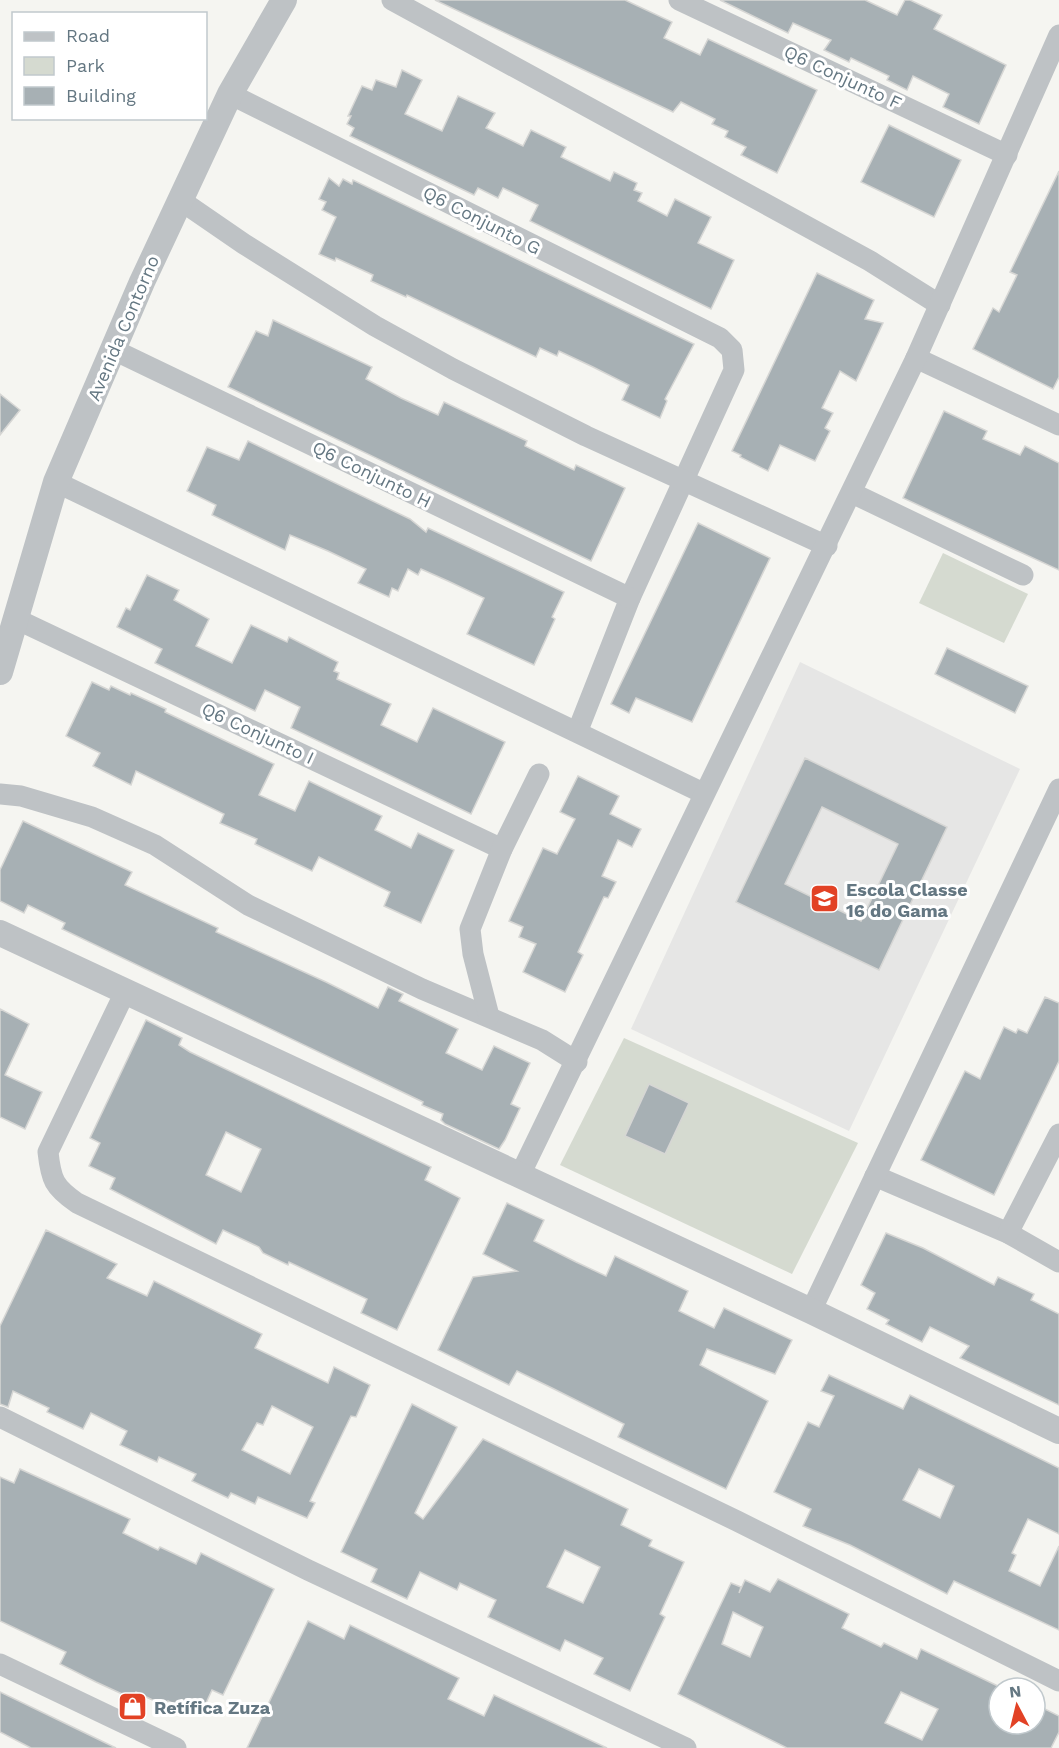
<svg xmlns="http://www.w3.org/2000/svg" width="1059" height="1748" font-family="'Work Sans',sans-serif">
  <style>
    .built { fill: #e6e6e5 }
    .green { fill: #d5dad0 }
    .building { fill: #a7b0b4; stroke: #d6d6d4; stroke-width: 1.5; fill-rule: evenodd }
    .lines { fill: none; stroke-linecap: round; stroke-linejoin: round }
    .minor { stroke: #bec2c5; stroke-width: 21 }
    .tertiary { stroke: #bec2c5; stroke-width: 26 }
    .labels { text-anchor: middle; dominant-baseline: central; stroke-width: 6; stroke-linejoin: round; paint-order: stroke }
    .street-label { font-size: 18px; fill: #647782; stroke: #fff }
    .poi-label { font-size: 18px; font-weight: bold; fill: #647782; stroke: #fff; text-anchor: start }
  </style>
  <rect width="100%" height="100%" fill="#f5f5f1"/>
  <path class="built" d="M800 662 1020 769 849 1131 631 1029Z"/>
  <g class="green">
    <path d="M943 553 1028 594 1004 643 919 603Z"/>
    <path d="M624 1038 858 1143 792 1274 560 1165Z"/>
  </g>
  <g class="building">
    <path d="M435 0H625L672 22 664 38 700 55 708 39 817 90 777 173 741 155 746 147 725 137 728 131 712 124 715 119 681 102 673 112Z"/>
    <path d="M720 0H865L897 15 905 0H910L942 15 934 29 1006 65 979 124 943 107 949 94 913 76 907 90 887 80 889 76 851 58 849 62 824 50 831 40 793 23 788 33Z"/>
    <path d="M402 70 422 80 405 114 442 131 458 96 495 113 486 128 523 146 531 130 566 147 561 157 610 181 614 172 637 183 634 190 642 193 638 201 667 216 675 199 711 217 698 243 734 260 711 309 530 221 538 205 503 188 498 198 478 188 474 195 350 136 354 128 347 124 351 116H348L362 86 372 90 376 80 396 87Z"/>
    <path d="M889 125 961 160 934 217 861 182Z"/>
    <path d="M1059 171V377L1053 389 973 349 993 308 999 312 1017 275 1010 272Z"/>
    <path d="M329 178 339 186 343 179 352 184 353 180 694 344 665 399 667 401 660 418 622 400 629 385 593 367 559 351 557 356 540 348 536 357 407 295 406 297 371 281 373 275 336 258 335 261 319 254 336 217 322 210 326 202 319 199Z"/>
    <path d="M817 273 874 300 865 319 883 323 856 381 840 371 822 408 833 413 825 428 830 431 815 461 780 445 768 471 740 457 741 455 732 451Z"/>
    <path d="M273 320 372 367 366 379 401 398 438 415 444 402 527 441 525 446 574 470 576 465 625 488 591 561 228 387 256 331 268 336Z"/>
    <path d="M0 394 20 410 0 435Z"/>
    <path d="M944 411 987 431 983 439 1020 455 1025 446 1059 463V570L903 498Z"/>
    <path d="M248 441 410 519 426 532 428 528 564 592 552 617 555 619 534 665 467 634 484 598 448 581 421 569 418 575 408 569 398 591 392 588 389 597 358 583 366 569 328 551 290 535 285 550 212 515 216 505 187 491 207 447 239 460Z"/>
    <path d="M698 523 770 558 692 722 636 698 629 713 611 704Z"/>
    <path d="M147 575 179 590 174 600 209 619 196 646 232 663 251 625 287 642 289 637 338 662 334 671 339 673 337 679 391 704 381 725 417 742 433 708 505 742 471 814 291 728 300 707 265 690 255 711 155 663 162 649 117 627 126 608 130 610Z"/>
    <path d="M947 648 1028 686 1015 713 935 674Z"/>
    <path d="M92 682 109 690 111 686 130 695 131 693 166 709 165 712 274 764 259 795 295 811 309 781 382 816 375 830 411 848 418 833 454 850 421 923 384 906 390 892 319 857 312 871 255 844 257 839 220 823 224 814 136 771 131 785 93 766 100 753 66 736Z"/>
    <path d="M805 758 947 827 879 970 736 902ZM822 807 898 844 861 921 785 884Z"/>
    <path d="M578 776 619 796 610 814 641 829 632 847 618 840 602 876 616 882 608 898 604 897 578 952 583 955 565 992 523 972 536 944 519 937 523 927 509 921 543 848 557 854 575 819 560 812Z"/>
    <path d="M23 821 132 872 125 885 218 928 216 932 326 982 378 1008 388 987 403 994 399 1001 458 1029 446 1053 482 1070 494 1046 530 1063 511 1104 520 1108 505 1140 499 1149 445 1124 441 1120 443 1114 422 1105 423 1102 62 929 65 923 28 905 24 913 0 901V870Z"/>
    <path d="M1045 997 1059 1003V1061L994 1195 921 1160 965 1071 980 1079 1004 1027 1016 1033 1018 1029 1027 1033Z"/>
    <path d="M0 1009 29 1024 5 1075 42 1092 25 1129 0 1117Z"/>
    <path d="M146 1020 182 1038 179 1045 190 1052 431 1167 425 1180 460 1198 397 1330 361 1313 367 1299 289 1262 288 1265 263 1253 259 1247 223 1230 216 1244 110 1189 115 1178 89 1166 100 1143 90 1138ZM226 1132 261 1149 241 1192 206 1175Z"/>
    <path d="M649 1084 689 1103 665 1154 625 1136Z"/>
    <path d="M507 1203 544 1220 534 1241 576 1262 606 1276 615 1256 688 1291 679 1311 714 1328 724 1308 792 1340 775 1374 707 1349 700 1365 768 1401 726 1489 618 1437 624 1424 552 1388 517 1371 509 1385 438 1350 473 1277 517 1271 483 1254Z"/>
    <path d="M46 1230 117 1264 107 1278 147 1296 154 1281 262 1334 255 1348 328 1383 334 1367 370 1385 356 1417 351 1416 310 1501 315 1503 307 1518 258 1497 255 1504 231 1493 228 1498 192 1481 196 1474 159 1457 157 1462 120 1445 127 1431 91 1413 83 1429 47 1412 49 1408 13 1391 8 1407 0 1404V1326ZM272 1406 313 1427 290 1474 242 1450 257 1423 263 1425Z"/>
    <path d="M886 1233 923 1248 994 1285 998 1277 1034 1294 1031 1300 1059 1314V1405L960 1358 969 1346 930 1327 922 1342 886 1324 889 1320 867 1309 875 1293 861 1285Z"/>
    <path d="M829 1375 903 1409 910 1395 1059 1468V1534L1028 1519 1012 1553 1016 1555 1009 1571 1040 1586 1059 1546V1630L954 1581 947 1594 850 1545 803 1526 811 1509 774 1492 808 1422 819 1427 834 1396 821 1391ZM919 1469 954 1486 940 1518 903 1500Z"/>
    <path d="M412 1404 457 1427 415 1513 423 1519 483 1439 628 1509 621 1525 652 1540 649 1546 684 1562 660 1614 665 1617 630 1691 594 1674 603 1658 565 1640 560 1651 488 1617 496 1600 460 1583 457 1590 420 1572 407 1599 371 1582 377 1569 341 1552ZM565 1550 600 1567 583 1603 547 1587Z"/>
    <path d="M20 1469 130 1519 123 1533 158 1550 160 1547 196 1564 201 1553 274 1589 223 1695 212 1690 200 1716 168 1701 165 1706 136 1692 133 1699 96 1682 60 1664 66 1652 0 1621V1477L14 1483Z"/>
    <path d="M778 1579 849 1614 842 1628 881 1647 884 1643 917 1659 921 1649 1002 1688H999V1724H1035V1704L1059 1716V1732L1051 1748H787L678 1694 731 1583 741 1587 739 1593 745 1580 770 1592ZM733 1612 763 1627 750 1657 722 1644ZM901 1692 938 1709 922 1740 885 1723Z"/>
    <path d="M308 1621 344 1639 350 1625 459 1678 448 1699 484 1716 494 1695 607 1748H247Z"/>
    <path d="M0 1692 81 1731 116 1748H31L0 1732Z"/>
  </g>
  <g class="lines">
    <g class="minor">
      <path d="M392 0 870 261 940 305"/>
      <path d="M679 0 1007 155"/>
      <path d="M230 94 720 338 732 350 734 370 630 598 578 730"/>
      <path d="M180 200 244 244 375 326 453 369 586 436 827 546"/>
      <path d="M114 350 630 598"/>
      <path d="M916 358 1059 425"/>
      <path d="M56 482 703 793"/>
      <path d="M852 493 1023 575"/>
      <path d="M14 618 502 849"/>
      <path d="M0 794 21 796 92 817 155 845 248 905 422 989 542 1040 577 1062"/>
      <path d="M126 990 48 1152C51 1180 54 1187 77 1203L737 1521 1059 1681"/>
      <path d="M489 1016 473 954 470 929 502 849 539 774"/>
      <path d="M875 1176 1008 1233 1059 1262"/>
      <path d="M519 1177 916 358 1059 35"/>
      <path d="M1008 1233 1059 1134"/>
      <path d="M811 1311 1059 789"/>
      <path d="M0 1417 308 1570 686 1748"/>
      <path d="M0 1664 176 1748"/>
    </g>
    <g class="tertiary">
      <path d="M0 672 56 482 142 282 230 94 284 0"/>
      <path d="M0 933 811 1311 1059 1431"/>
    </g>
  </g>
  <defs>
    <symbol id="school-square" viewBox="-11 -11 22 22"><rect x="-9" y="-9" width="18" height="18" rx="4" fill="#e24225" stroke="#fff"/><path d="M0-5L7-2L0 1L-7-2ZM-4 1L0 2.5L4 1V4Q0 6-4 4Z" fill="#fff"/></symbol>
    <symbol id="shop-square" viewBox="-11 -11 22 22"><rect x="-9" y="-9" width="18" height="18" rx="4" fill="#e24225" stroke="#fff"/><path d="M-5-2.5h2.3a2.7 3.5 0 0 1 5.4 0H5L5.5 6h-11ZM-1.5-2.5h3a1.5 2.3 0 0 0-3 0Z" fill="#fff"/></symbol>
  </defs>
  <g fill-rule="evenodd">
    <use href="#school-square" x="808" y="882" width="33" height="33"/>
    <use href="#shop-square" x="116" y="1690" width="33" height="33"/>
  </g>
  <g class="labels">
    <g class="street-label">
      <text transform="translate(843 77) rotate(25)">Q6 Conjunto F</text>
      <text transform="translate(482 220) rotate(27)">Q6 Conjunto G</text>
      <text transform="translate(123 328) rotate(-67)">Avenida Contorno</text>
      <text transform="translate(372 474) rotate(26)">Q6 Conjunto H</text>
      <text transform="translate(258 733) rotate(25)">Q6 Conjunto I</text>
    </g>
    <g class="poi-label">
      <text x="846" y="889">Escola Classe<tspan x="846" dy="21">16 do Gama</tspan></text>
      <text x="154" y="1707">Retífica Zuza</text>
    </g>
  </g>
  <rect x="12" y="12" width="195" height="108" fill="#ffffff" stroke="#c1c9cd" stroke-width="1.5"/>
  <rect x="24" y="32" width="30" height="9" fill="#bec2c5" stroke="#c1c9cd" stroke-width="1.5"/>
  <text x="66" y="42" font-size="18" fill="#647782">Road</text>
  <rect x="24" y="57" width="30" height="18" fill="#d5dad0" stroke="#c1c9cd" stroke-width="1.5"/>
  <text x="66" y="72" font-size="18" fill="#647782">Park</text>
  <rect x="24" y="87" width="30" height="18" fill="#a7b0b4" stroke="#c1c9cd" stroke-width="1.5"/>
  <text x="66" y="102" font-size="18" fill="#647782">Building</text>
  <g transform="translate(1017 1706) rotate(353)"><circle r="28" fill="#ffffff" stroke="#c1c9cd" stroke-width="1.5"/>
  <path d="M0-4.5L10 22L0 15L-10 22Z" fill="#e24225"/>
  <text y="-9" font-size="16" font-weight="bold" text-anchor="middle" fill="#647782">N</text>
  </g>
</svg>
